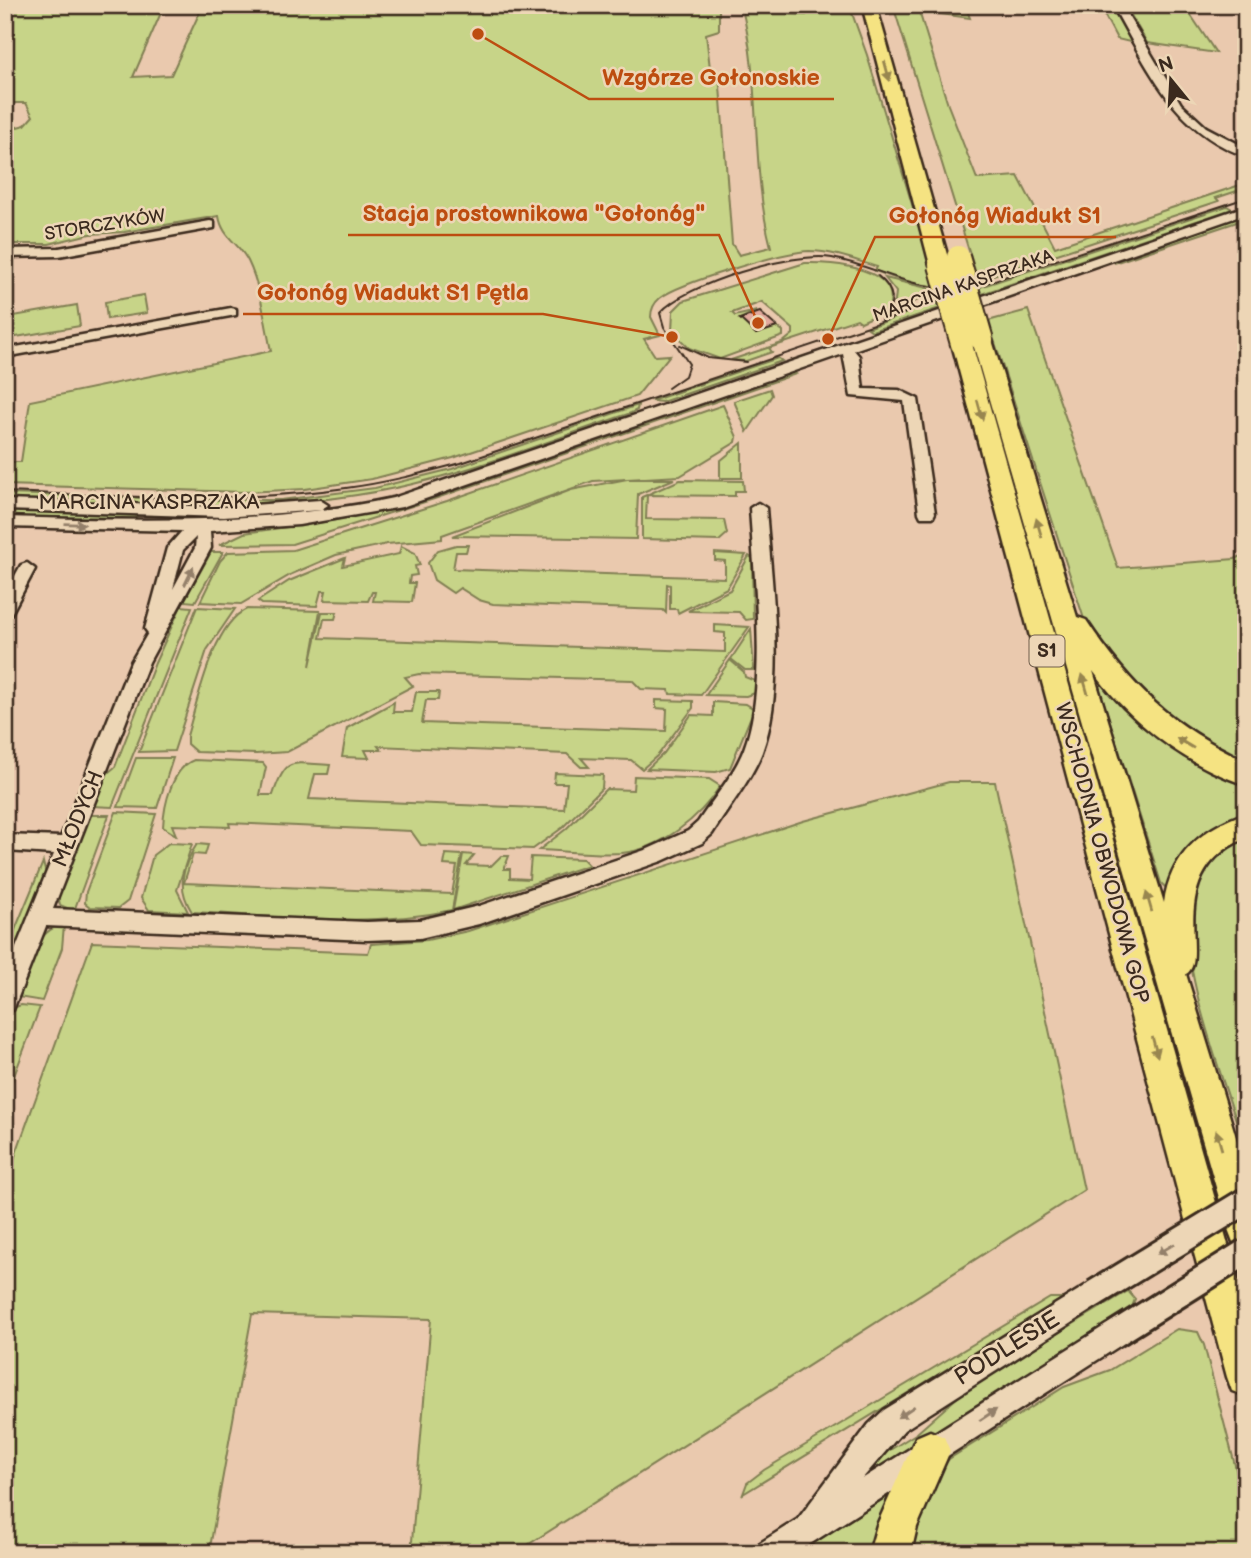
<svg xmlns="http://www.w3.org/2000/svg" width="1251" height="1558" font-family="'Balsamiq Sans',sans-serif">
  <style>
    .green { fill: #c7d488; stroke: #817f53; stroke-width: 2 }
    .building { fill: #e3aa9d; stroke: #3b2a1e; stroke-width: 2 }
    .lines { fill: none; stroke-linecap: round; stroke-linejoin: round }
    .minor-casing { stroke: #3b2a1e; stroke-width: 5 }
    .highway-casing { stroke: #3b2a1e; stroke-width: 5 }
    .minor { fill: #edd6b6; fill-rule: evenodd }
    .highway { fill: #f5e382; fill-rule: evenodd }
    .tram { stroke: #3b2a1e; stroke-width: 2 }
    .minor-bridge-casing { stroke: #3b2a1e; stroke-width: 31; stroke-linecap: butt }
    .highway-bridge-casing { stroke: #3b2a1e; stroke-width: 26; stroke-linecap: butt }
    .minor-bridge { stroke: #edd6b6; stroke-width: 25 }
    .highway-bridge { stroke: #f5e382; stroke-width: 22 }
    .oneway { fill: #988650 }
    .oneway2 { fill: #94806a }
    .labels { text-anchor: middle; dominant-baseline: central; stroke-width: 5; stroke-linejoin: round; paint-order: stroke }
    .far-street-label { font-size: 18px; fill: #3b2a1e; stroke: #edd6b6 }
    .shield { fill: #edd6b6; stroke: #705e4c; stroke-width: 2 }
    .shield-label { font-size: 19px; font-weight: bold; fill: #3b2a1e }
    .street-label { font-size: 21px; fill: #3b2a1e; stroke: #edd6b6 }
    .near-street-label { font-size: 24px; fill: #3b2a1e; stroke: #edd6b6 }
    .leader { fill: none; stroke: #bd4d10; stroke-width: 2.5 }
    .callout-dot { fill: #bd4d10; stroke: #edd6b6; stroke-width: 2.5 }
    .callout-label { font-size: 23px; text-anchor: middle; font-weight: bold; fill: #bd4d10; stroke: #edd6b6; stroke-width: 5; stroke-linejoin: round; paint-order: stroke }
  </style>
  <rect width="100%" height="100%" fill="#eac9ae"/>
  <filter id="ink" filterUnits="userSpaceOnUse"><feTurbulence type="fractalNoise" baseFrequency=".0143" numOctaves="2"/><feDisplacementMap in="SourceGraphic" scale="14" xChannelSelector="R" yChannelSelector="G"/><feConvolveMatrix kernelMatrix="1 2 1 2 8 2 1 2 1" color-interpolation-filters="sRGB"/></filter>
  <g filter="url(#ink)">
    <g class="green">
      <path d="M5 5H178L164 9 160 15 133 77 171 75 203 5H719V30L706 34 710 68 719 73 732 244 739 255 771 247C750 167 762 83 741 5H786L788 14 806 15V5H849L867 55 937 287 906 282 875 271 877 267C855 260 832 251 809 251 783 252 679 283 660 298 654 303 651 309 651 317L660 335 644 339 655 356 670 355 637 396 453 458 372 479 305 489 244 492 5 485V462H21L30 401 271 351C265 322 261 288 248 261 239 243 222 237 219 216L124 232 90 234 49 244H5V130L25 125 33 116 26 103H5Z"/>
      <path d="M893 5H965L970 18 919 11 948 105 977 179 1018 176 1055 247 1246 183V188L1216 198 1219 201 978 280Z"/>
      <path d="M1099 5H1110L1134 43 1117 39Z"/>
      <path d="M1125 5H1184L1216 53 1147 43Z"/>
      <path d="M1227 206 1232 209 872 331 868 328 940 300Z"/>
      <path d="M1246 215V219L1114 263 1117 260Z"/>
      <path d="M805 263C831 262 906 268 888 310L861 322 857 319 775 346 769 348 772 352 746 361 731 360 782 343 793 334V329L762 302 732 313 735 316 757 311 740 319 777 327 783 331V336L720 359 689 348 672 331 673 311 683 301Z"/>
      <path d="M885 278 940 291 894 310 896 292Z"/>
      <path d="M144 295 147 313 107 319 105 302Z"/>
      <path d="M77 305 80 326 10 338 8 317Z"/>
      <path d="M1028 310 1118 568 1235 559 1246 554V768L1156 715 1085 622 988 321Z"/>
      <path d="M778 358 782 361 662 402 651 401Z"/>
      <path d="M792 371 796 374 434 499 292 544 219 545 244 533 331 521 409 503Z"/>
      <path d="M770 389 772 395 747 432 734 401Z"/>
      <path d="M638 405 637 410 631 413C559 437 487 466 413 484 330 504 244 508 159 505L160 500H153H281L375 488 452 469Z"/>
      <path d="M723 405 737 437 736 442 680 476 593 481 442 535V539L387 544 336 555 292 574 241 604 200 602 220 561 228 552 293 550 447 501Z"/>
      <path d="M742 443V478H720V461Z"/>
      <path d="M627 479H674L638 494 636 539 452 536 571 490Z"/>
      <path d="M680 480 743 481 744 491H735V496L647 495 646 519 724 520 727 534 719 541 642 539V497Z"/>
      <path d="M5 494 145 498 143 503 151 504 5 500Z"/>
      <path d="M5 510 146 515 137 516 134 521 5 517Z"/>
      <path d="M456 545H468L466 552H456L453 569 725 578V561L715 560V553L746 555 727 588 678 613 677 609H670V585L667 584 666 613 663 610 493 604 479 600 460 588 453 593 434 580 428 563 438 550Z"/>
      <path d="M401 546 415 553 420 565 415 566 417 575 410 576 409 583H415L412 602 373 601 375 592H372L368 601 324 600 326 591H321L317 606 262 604 258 601 289 581 345 558 343 566 399 554Z"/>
      <path d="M211 552H223L195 602 184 601Z"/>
      <path d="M749 556 752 558 753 619 746 620 739 612 688 611 730 590Z"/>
      <path d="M181 606 192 607 112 807 92 806 104 776 115 767 155 663Z"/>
      <path d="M197 607 235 609 207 650 174 751 139 752Z"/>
      <path d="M247 609 320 611 310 666 322 612H337L335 619H324L320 638 725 652V633L715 632V625L749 627 701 695 670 694 669 690 641 689 632 680 419 674 405 677 413 686 287 752 256 754 196 752 187 744V736C197 703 213 623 247 609Z"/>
      <path d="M751 629 754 670H745L731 659Z"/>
      <path d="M730 660 744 672 745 677 755 681V693L746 696 706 695Z"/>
      <path d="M1092 665 1246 779V817L1175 873 1166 888 1161 883Z"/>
      <path d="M416 692H439L438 700H426L422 723 666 731 667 709 656 708V700L693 701V708L658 755 642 769 631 760 581 758 589 767H581L567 754 378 746 381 750H365L369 758 342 757 347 728 394 702 393 712H412Z"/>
      <path d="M713 702 746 704 754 709 730 768 716 772 647 769 664 753 691 715 713 716Z"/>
      <path d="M136 758H173L157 808 118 807Z"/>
      <path d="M194 760 263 763 266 767 260 795H273C286 756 291 763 330 765L328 774H315L309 799 564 809 567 783H554L555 773 603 775 602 788 562 828 533 849 421 845 411 831 229 823 230 827 172 825 176 835 163 827C164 805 172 768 194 760Z"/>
      <path d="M634 776 709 779 720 786C700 818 661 849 622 853 595 855 566 851 539 850L566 829 606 789 633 790Z"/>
      <path d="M949 782H995L1084 1190 515 1553H411L431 1319 252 1314 209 1553H5V1184L92 942 368 953 371 944 427 940 468 931 803 821Z"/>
      <path d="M116 812 156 814 128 901 119 908 90 907 85 903 86 892Z"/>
      <path d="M89 815H109L74 911 60 905 58 895Z"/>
      <path d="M1246 835V1150C1227 1089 1168 943 1192 885 1202 861 1226 849 1246 835Z"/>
      <path d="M169 843 192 844 177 890 188 912 149 910 141 898 153 855Z"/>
      <path d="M197 844 208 845 205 855 193 854 184 883 452 894 457 866 444 865 446 854 462 855 452 910C368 928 277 916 192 912 177 888 181 868 197 844Z"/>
      <path d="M463 854 474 855 466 865 491 866 501 856H509L504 869H510V878L529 879 531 857 583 859 589 865 453 910Z"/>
      <path d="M43 862 46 875 5 978V954Z"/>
      <path d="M64 925 62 948 42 1001 18 997C27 974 34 927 64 925Z"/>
      <path d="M21 1005 40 1007 5 1100V1028L13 1008Z"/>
      <path d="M1128 1291 1135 1299 1132 1307 878 1467 873 1465 874 1460 917 1433 969 1387Z"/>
      <path d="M1050 1298H1063L743 1494 747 1483 764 1470Z"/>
      <path d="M1177 1329 1198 1332 1204 1345 1246 1508V1553H903L929 1487 949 1459 1064 1387 1110 1370Z"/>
      <path d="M896 1491 882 1553H798Z"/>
    </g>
    <path class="building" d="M760 312 777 327 756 334 740 319Z"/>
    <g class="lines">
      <defs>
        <g id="minor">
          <path d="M1112 5H1122L1181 104 1206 127 1246 148V156C1174 133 1147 65 1112 5Z"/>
          <path d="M1246 206V214L854 350 859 356 863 389 899 390 918 399 935 513 933 517H921L919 513 904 401 851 396 843 354 402 507 299 525 210 531 211 548 149 662 53 909 367 922 420 920 479 906 648 849 688 831 698 822C713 799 734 775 744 749 768 688 754 576 750 508L758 503 766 508C771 580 787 685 762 752 751 780 728 808 712 834L702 843 662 861 479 924 420 938 367 940 46 926 13 1010 5 1013V975L54 854 5 851V835L61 837 131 662 148 633 145 629 167 548 182 531 5 527V517C136 521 264 525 393 498ZM196 537 195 548 173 589 183 550Z"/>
          <path d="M210 221 214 222V228L59 256 5 257V249L59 248Z"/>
          <path d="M231 308 236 309V315L5 357V349Z"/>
          <path d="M5 500 224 507 320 500 328 505 320 510 224 517 5 510Z"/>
          <path d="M27 563 35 569 11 614 5 616V594L21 565Z"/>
          <path d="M1095 1280 1104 1284 1108 1293 1104 1302 904 1430 862 1479 1106 1325 1115 1321 1124 1325 1128 1334 1124 1343 796 1553H756L760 1543 798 1519 869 1424 884 1410Z"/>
        </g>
        <g id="highway">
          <path d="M862 5H876L950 265 947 269H933L930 265Z"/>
          <path d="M982 334 992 340 1077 617 1086 620C1131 688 1172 726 1246 761V785C1185 765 1130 722 1093 671L1164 903C1170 855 1202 828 1246 813V838C1161 874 1211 960 1186 974L1246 1170V1247L1233 1242 1228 1229 972 340Z"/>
          <path d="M962 338 972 344 1246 1308V1396L1232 1391 1227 1377 952 344Z"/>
          <path d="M930 1431 944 1437 950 1451 917 1527 911 1553H869L877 1525 916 1437Z"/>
        </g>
      </defs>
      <use href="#minor" class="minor-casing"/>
      <use href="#highway" class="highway-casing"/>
      <use href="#minor" class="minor"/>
      <use href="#highway" class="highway"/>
      <g class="tram">
        <path d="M878 276C895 290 897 305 881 320"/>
        <path d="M680 345 708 358 747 362"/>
        <path d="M668 388 685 376 689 364 664 327 660 313C685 284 793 251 832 258 874 266 908 288 952 288"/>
        <path d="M5 492C119 496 233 504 346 488 385 483 423 473 461 463L898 316 943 297 1246 198"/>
      </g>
      <defs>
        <g id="minor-bridge">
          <path d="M1095 1293 1246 1201"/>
          <path d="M1115 1334 1246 1252"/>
        </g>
        <g id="highway-bridge">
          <path d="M958 257 982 340"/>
          <path d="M940 265 962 344"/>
        </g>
      </defs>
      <use href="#minor-bridge" class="minor-bridge-casing"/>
      <use href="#highway-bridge" class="highway-bridge-casing"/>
      <use href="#minor-bridge" class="minor-bridge"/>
      <use href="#highway-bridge" class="highway-bridge"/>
    </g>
    <defs><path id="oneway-solid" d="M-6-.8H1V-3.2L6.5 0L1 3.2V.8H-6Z" transform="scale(1.75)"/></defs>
    <g class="oneway">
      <use href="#oneway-solid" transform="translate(887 71) rotate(75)"/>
      <use href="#oneway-solid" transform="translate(980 410) rotate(75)"/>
      <use href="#oneway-solid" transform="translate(1039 528) rotate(-106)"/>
      <use href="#oneway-solid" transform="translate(1085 684) rotate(-106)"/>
      <use href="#oneway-solid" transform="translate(1185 743) rotate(-149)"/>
      <use href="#oneway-solid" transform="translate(1149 902) rotate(-106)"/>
      <use href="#oneway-solid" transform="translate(1155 1047) rotate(75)"/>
      <use href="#oneway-solid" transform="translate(1219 1140) rotate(-106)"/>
    </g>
    <g class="oneway2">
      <use href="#oneway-solid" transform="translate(75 524) rotate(2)"/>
      <use href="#oneway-solid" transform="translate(189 576) rotate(-64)"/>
      <use href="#oneway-solid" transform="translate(1166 1249) rotate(149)"/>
      <use href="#oneway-solid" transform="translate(906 1412) rotate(146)"/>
      <use href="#oneway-solid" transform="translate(988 1415) rotate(-33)"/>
    </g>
  </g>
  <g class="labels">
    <g class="far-street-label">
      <text transform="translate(105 225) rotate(-9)">STORCZYKÓW</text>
      <text transform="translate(963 286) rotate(-19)">MARCINA KASPRZAKA</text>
    </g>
    <rect class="shield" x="1029.5" y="635.5" width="35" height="31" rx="5"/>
    <g class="shield-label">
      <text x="1047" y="651">S1</text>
    </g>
    <g class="street-label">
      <text x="149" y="502">MARCINA KASPRZAKA</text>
      <text transform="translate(78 819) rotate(-68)">MŁODYCH</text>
      <text transform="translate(1102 853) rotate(75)">WSCHODNIA OBWODOWA GOP</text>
    </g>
    <g class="near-street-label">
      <text transform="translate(1007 1348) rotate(-32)">PODLESIE</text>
    </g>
  </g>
  <path class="leader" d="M478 34L589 99H834M758 323L719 235H348M828 339L875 237H1116M672 337L543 314H243"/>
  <g class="callout-dot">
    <circle cx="478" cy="34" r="7"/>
    <circle cx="758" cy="323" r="7"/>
    <circle cx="828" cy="339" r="7"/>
    <circle cx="672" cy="337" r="7"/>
  </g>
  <g class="callout-label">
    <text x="711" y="85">Wzgórze Gołonoskie</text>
    <text x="534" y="221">Stacja prostownikowa "Gołonóg"</text>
    <text x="995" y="223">Gołonóg Wiadukt S1</text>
    <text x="393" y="300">Gołonóg Wiadukt S1 Pętla</text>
  </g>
  <rect width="1251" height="1558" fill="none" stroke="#edd6b6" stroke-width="28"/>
  <rect x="14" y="14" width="1223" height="1530" fill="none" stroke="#3b2a1e" stroke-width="2.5" filter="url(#ink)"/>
  <g transform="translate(1171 80) rotate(342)" stroke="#edd6b6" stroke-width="5" paint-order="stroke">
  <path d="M0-5L12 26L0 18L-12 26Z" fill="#3b2a1e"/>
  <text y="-10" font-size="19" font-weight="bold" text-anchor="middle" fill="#3b2a1e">N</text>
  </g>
</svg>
